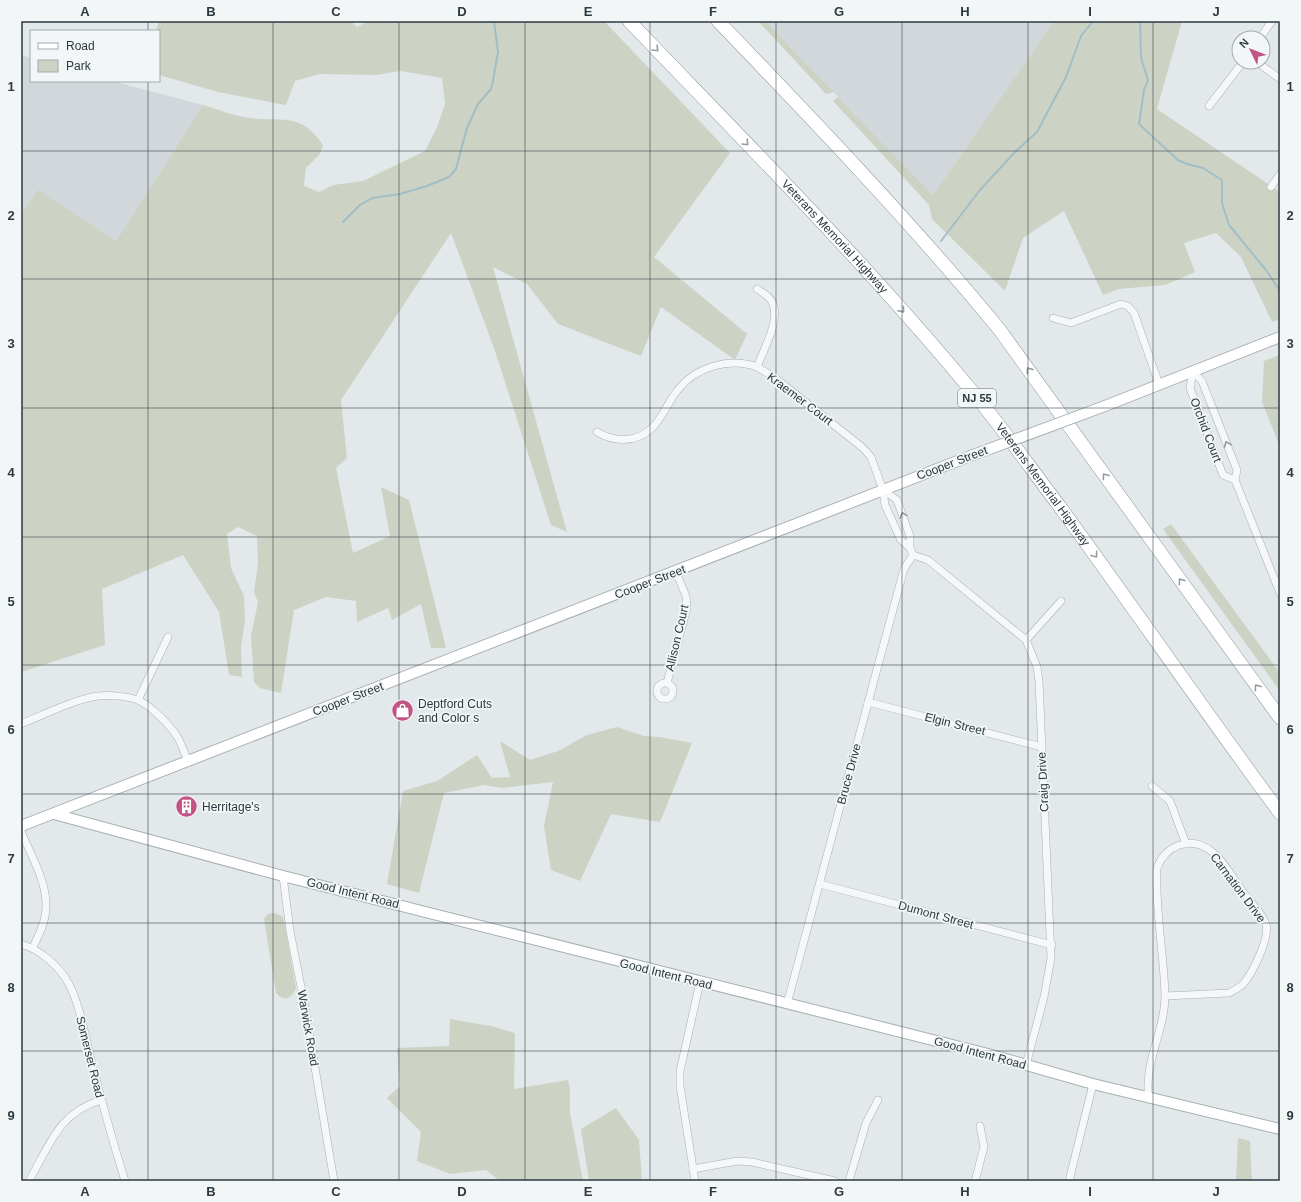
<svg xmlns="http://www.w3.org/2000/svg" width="1301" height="1202" font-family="Helvetica,sans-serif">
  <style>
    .built { fill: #d1d7db }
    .green { fill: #ccd3c5 }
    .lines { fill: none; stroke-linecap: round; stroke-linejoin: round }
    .stream { stroke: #a1bec6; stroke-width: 2 }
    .minor-casing { stroke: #a8b0b4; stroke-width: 8 }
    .secondary-casing { stroke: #a8b0b4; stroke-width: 12 }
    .motorway-casing { stroke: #8c999f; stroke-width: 14 }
    .minor { stroke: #f5f7f8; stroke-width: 7 }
    .secondary { stroke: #fff; stroke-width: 10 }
    .motorway { stroke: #fff; stroke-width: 13 }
    .secondary-bridge-casing { stroke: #a8b0b4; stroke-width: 12; stroke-linecap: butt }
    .secondary-bridge { stroke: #fff; stroke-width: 10 }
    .oneway { stroke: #969ca0 }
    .oneway2 { stroke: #90989c }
    .grid { fill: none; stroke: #2c3940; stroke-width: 1; stroke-opacity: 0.55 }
    .labels { text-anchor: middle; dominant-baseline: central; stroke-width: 3.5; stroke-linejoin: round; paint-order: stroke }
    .shield { fill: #f2f6f7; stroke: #677277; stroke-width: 1 }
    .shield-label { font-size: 11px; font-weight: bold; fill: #2c3940 }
    .street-label { font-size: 12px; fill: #2c3940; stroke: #f2f6f7 }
    .poi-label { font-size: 12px; fill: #2c3940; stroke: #f2f6f7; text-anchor: start }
    .neatline { fill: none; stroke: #2c3940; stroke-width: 1.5 }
    .grid-label { font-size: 13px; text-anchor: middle; font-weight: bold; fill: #2c3940 }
  </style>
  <rect width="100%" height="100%" fill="#e3e8ea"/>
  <g class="built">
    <path d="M765 21H1054L933 195Z"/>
    <path d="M22 55 31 58V81H112L203 105 116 241 38 191 21 215Z"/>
  </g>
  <g class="green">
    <path d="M159 21H351L357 27 368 21H604L730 153 654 257 747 334 735 360 661 307 641 356 558 324 527 284 493 267 567 532 551 525 494 348 451 233 341 400 347 458 336 468 353 553 390 536 381 487 409 500 446 648H431L421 604 392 620 388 608 357 622 356 601 326 597 294 610 281 693 260 688 254 682 251 636 258 602 254 592 258 563 257 536 238 527 227 534 231 568 244 596 245 620 241 647 242 677 229 675 219 612 183 555 102 589 105 645 21 672V215L38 190 116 241 203 105C217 109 231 115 244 117 280 124 299 109 323 145L320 154 306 168 304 186 319 192 333 185 363 181 425 151 437 127 445 104 442 78 401 71 376 75 320 74 295 81 286 105 218 92 159 75V31H156Z"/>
    <path d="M758 21H765L834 92 826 94Z"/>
    <path d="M1054 21H1182L1157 109 1280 192V319L1272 322 1241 257 1216 233 1184 243 1195 272 1165 285 1119 289 1103 295 1064 211 1023 238 1005 291 932 219 929 205 833 101 838 97 933 195Z"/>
    <path d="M1280 355V447L1262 402 1264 361Z"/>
    <path d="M1171 524 1280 673V691L1163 529Z"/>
    <path d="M617 727 644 736 660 737 692 743 660 822 611 814 580 881 551 870 544 826 553 782 502 788 484 785 444 793 419 893 387 884 403 791 437 781 477 755 492 778 510 777 500 741 530 760 558 751 587 735Z"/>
    <path d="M274 913 282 916 284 921 296 988C292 999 284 1002 276 993L264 919 268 914Z"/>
    <path d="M450 1019 491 1026 515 1033 514 1089 568 1080 570 1089V1113L583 1181H500L486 1170 450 1174 417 1161 421 1132 387 1098 400 1086 397 1048 449 1046Z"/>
    <path d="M616 1108 639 1140 642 1181H589L581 1129Z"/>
    <path d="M1238 1138 1250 1141 1252 1181H1236Z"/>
  </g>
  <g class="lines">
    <g class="stream">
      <path d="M1140 21 1141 58 1148 80 1144 90 1139 124 1178 160 1187 164 1203 168 1222 180V203L1229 225 1266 270 1280 291"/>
      <path d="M343 222 360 205 372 198 400 194 427 186 449 177 456 169 467 128 478 104 491 89 493 81 498 52 494 21"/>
      <path d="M941 241 980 190 1015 152 1037 132 1066 77 1081 36 1093 21"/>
    </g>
    <defs>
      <g id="minor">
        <path d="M1260 38 1272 21"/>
        <path d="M1257 62 1280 79"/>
        <path d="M1209 106 1243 62"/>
        <path d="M1271 187 1280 174"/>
        <path d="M1053 318 1071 323 1121 304 1128 306 1134 313 1159 384"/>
        <path d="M757 367C763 351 780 321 773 304 771 297 763 293 757 289"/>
        <path d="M1193 372 1202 381 1237 470 1235 480 1280 593"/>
        <path d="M1193 372 1190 388 1223 475 1235 480"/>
        <path d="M597 432C614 442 635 443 651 429 662 419 668 402 677 391 695 367 729 357 757 367 763 370 768 374 774 377L863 448 871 457 883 490 885 505 901 540 910 548 913 555 904 569 787 1004"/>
        <path d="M883 490 897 500 910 536V548"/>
        <path d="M913 555 928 560 1026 640 1037 667 1039 681 1051 958 1044 997 1026 1065"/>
        <path d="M1026 640 1061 601"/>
        <circle cx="665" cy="691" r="8"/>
        <path d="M667 683 687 608 686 596 676 572"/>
        <path d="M138 700 168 637"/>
        <path d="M868 702 1042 747"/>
        <path d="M21 724C43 715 75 699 98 696 110 695 127 696 138 700 150 705 171 726 178 738 182 745 184 753 188 760"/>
        <path d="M1152 786 1170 801 1186 844"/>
        <path d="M21 831C30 854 47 881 46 907 46 921 39 935 33 947"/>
        <path d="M283 876 290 931 304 1002 334 1181"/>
        <path d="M820 884 1052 945"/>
        <path d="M21 944C41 950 59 966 69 984 81 1008 85 1037 92 1063 102 1103 113 1142 125 1181"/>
        <path d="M1149 1098C1143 1064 1165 1031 1165 996 1164 954 1155 911 1157 868 1165 846 1190 835 1211 851 1224 861 1234 879 1243 892 1250 901 1262 913 1266 924 1270 938 1253 972 1244 983 1240 988 1234 990 1229 993L1165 996"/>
        <path d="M693 1169 737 1161 752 1162 835 1181"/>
        <path d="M29 1181C50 1145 58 1113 101 1100"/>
        <path d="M695 1181 680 1086V1071L700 982"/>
        <path d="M849 1181 866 1123 878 1100"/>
        <path d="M975 1181 984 1147 980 1126"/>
        <path d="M1069 1181 1093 1084"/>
      </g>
      <g id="secondary">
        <path d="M1105 406 1280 337"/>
        <path d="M54 814 283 876 988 1054 1093 1084 1280 1129"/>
        <path d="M21 826 973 455"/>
      </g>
      <g id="motorway">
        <path id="s1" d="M629 21C743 140 860 257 966 384 999 423 1029 466 1060 507 1134 608 1205 712 1280 813"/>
        <path d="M718 21C814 121 911 222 999 329L1280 718"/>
      </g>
    </defs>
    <use href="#minor" class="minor-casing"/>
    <use href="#secondary" class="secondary-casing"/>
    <use href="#motorway" class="motorway-casing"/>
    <use href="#minor" class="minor"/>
    <use href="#secondary" class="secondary"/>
    <use href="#motorway" class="motorway"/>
    <defs>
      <path id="secondary-bridge" d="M973 455 1105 406"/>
    </defs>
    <use href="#secondary-bridge" class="secondary-bridge-casing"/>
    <use href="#secondary-bridge" class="secondary-bridge"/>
  </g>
  <defs><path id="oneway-chevron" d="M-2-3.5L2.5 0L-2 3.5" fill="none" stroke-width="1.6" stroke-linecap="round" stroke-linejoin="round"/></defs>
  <g class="oneway">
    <use href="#oneway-chevron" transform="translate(656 49) rotate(46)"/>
    <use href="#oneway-chevron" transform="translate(746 143) rotate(46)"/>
    <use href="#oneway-chevron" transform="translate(902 310) rotate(49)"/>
    <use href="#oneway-chevron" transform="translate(1029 370) rotate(-126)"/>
    <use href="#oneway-chevron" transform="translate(1105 476) rotate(-126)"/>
    <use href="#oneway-chevron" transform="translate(1095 555) rotate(54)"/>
    <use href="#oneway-chevron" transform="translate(1181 581) rotate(-126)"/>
    <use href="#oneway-chevron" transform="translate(1257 687) rotate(-126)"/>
  </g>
  <g class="oneway2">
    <use href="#oneway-chevron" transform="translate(1227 444) rotate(-111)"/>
    <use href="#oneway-chevron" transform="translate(903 515) rotate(-110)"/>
  </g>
  <path class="grid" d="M148 21V31M273 21V1181M399 21V1181M525 21V1181M650 21V1181M776 21V1181M902 21V1181M1028 21V1181M1153 21V1181M148 81V1181M21 151H1280M21 279H1280M21 408H1280M21 537H1280M21 665H1280M21 794H1280M21 923H1280M21 1051H1280"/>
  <defs>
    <symbol id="shop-disc" viewBox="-11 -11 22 22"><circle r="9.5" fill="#c25485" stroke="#f2f6f7"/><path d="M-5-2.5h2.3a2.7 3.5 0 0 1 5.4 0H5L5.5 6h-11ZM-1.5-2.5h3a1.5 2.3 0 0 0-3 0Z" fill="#fff"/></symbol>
    <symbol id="building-disc" viewBox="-11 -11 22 22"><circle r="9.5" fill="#c25485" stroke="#f2f6f7"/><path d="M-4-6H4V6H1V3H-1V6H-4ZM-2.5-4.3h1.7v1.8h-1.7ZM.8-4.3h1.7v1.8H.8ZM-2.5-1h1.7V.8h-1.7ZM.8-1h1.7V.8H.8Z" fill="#fff"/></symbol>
  </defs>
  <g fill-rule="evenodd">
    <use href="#shop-disc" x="390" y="698" width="25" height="25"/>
    <use href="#building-disc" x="174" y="794" width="25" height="25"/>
  </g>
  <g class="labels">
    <rect class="shield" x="958" y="389" width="38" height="18" rx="3"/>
    <g class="shield-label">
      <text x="977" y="398">NJ 55</text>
    </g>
    <g class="street-label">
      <text stroke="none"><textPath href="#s1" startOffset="298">Veterans Memorial Highway</textPath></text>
      <text transform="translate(800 399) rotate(37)">Kraemer Court</text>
      <text transform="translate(1206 430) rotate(69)">Orchid Court</text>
      <text transform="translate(952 463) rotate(-21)">Cooper Street</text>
      <text stroke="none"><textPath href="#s1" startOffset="622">Veterans Memorial Highway</textPath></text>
      <text transform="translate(650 582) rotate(-21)">Cooper Street</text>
      <text transform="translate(677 638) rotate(-77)">Allison Court</text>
      <text transform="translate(348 699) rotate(-21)">Cooper Street</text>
      <text transform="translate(955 724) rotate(14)">Elgin Street</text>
      <text transform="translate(849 774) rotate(-75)">Bruce Drive</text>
      <text transform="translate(1043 782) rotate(-93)">Craig Drive</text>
      <text transform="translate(1238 888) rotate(53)">Carnation Drive</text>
      <text transform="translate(353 893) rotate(14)">Good Intent Road</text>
      <text transform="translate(936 915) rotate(15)">Dumont Street</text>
      <text transform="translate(666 974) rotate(14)">Good Intent Road</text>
      <text transform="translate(308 1028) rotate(80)">Warwick Road</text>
      <text transform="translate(980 1053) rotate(15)">Good Intent Road</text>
      <text transform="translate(90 1057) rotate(76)">Somerset Road</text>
    </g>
    <g class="poi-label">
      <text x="418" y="704">Deptford Cuts<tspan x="418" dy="14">and Color s</tspan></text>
      <text x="202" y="807">Herritage's</text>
    </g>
  </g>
  <rect width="1301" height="1202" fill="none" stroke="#f2f6f7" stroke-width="44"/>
  <rect x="30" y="30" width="130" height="52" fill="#f2f6f7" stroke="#a3aaae"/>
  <rect x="38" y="43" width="20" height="6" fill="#ffffff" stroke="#a3aaae"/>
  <text x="66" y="50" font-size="12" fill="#2c3940">Road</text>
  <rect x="38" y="60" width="20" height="12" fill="#ccd3c5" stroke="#a3aaae"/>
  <text x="66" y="70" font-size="12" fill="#2c3940">Park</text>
  <g transform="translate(1251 50) rotate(313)"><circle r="19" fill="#f2f6f7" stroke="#a3aaae"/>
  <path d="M0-3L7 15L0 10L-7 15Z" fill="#c25485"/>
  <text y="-6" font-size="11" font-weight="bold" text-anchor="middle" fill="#2c3940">N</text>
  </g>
  <rect x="22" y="22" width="1257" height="1158" class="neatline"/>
  <g class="grid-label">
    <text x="85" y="16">A</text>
    <text x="211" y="16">B</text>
    <text x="336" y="16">C</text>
    <text x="462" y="16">D</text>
    <text x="588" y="16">E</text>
    <text x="713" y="16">F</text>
    <text x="839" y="16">G</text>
    <text x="965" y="16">H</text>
    <text x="1090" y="16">I</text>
    <text x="1216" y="16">J</text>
    <text x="11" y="91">1</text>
    <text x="1290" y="91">1</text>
    <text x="11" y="220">2</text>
    <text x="1290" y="220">2</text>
    <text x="11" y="348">3</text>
    <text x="1290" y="348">3</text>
    <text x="11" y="477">4</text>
    <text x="1290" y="477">4</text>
    <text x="11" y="606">5</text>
    <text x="1290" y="606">5</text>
    <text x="11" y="734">6</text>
    <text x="1290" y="734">6</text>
    <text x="11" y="863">7</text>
    <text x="1290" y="863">7</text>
    <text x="11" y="992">8</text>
    <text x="1290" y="992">8</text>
    <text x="11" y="1120">9</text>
    <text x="1290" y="1120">9</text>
    <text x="85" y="1196">A</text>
    <text x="211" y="1196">B</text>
    <text x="336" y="1196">C</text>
    <text x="462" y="1196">D</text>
    <text x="588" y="1196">E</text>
    <text x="713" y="1196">F</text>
    <text x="839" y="1196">G</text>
    <text x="965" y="1196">H</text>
    <text x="1090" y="1196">I</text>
    <text x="1216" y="1196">J</text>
  </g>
</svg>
